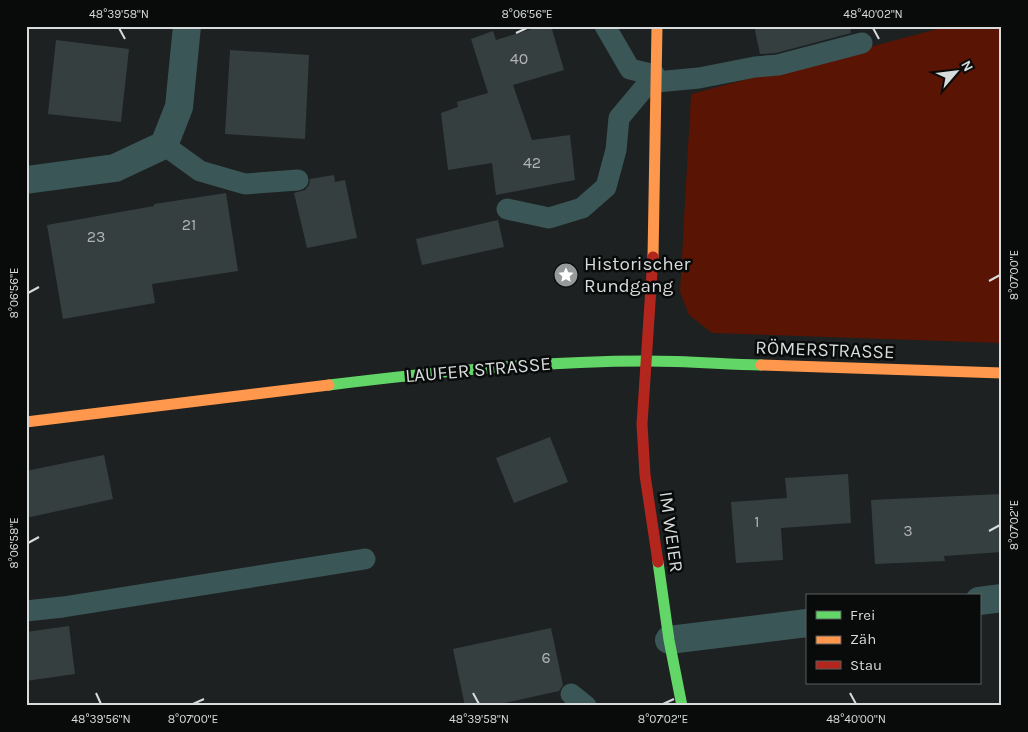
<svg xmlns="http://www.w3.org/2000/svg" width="1028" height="732" font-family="Karla,sans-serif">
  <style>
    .green { fill: #591404 }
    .building { fill: #363f40 }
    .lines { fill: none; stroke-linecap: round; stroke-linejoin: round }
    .lane { stroke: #3b5657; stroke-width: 21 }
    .street { stroke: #3b5657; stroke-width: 28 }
    .fast { stroke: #63d668; stroke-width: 11 }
    .slow { stroke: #ff974d; stroke-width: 11 }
    .jam { stroke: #b3261e; stroke-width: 11 }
    .ticks { fill: none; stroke: #d8dbdb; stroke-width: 2 }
    .labels { text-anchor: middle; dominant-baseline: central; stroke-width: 5; stroke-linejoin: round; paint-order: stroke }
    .number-label { font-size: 16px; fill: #b0b4b4 }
    .poi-label { font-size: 19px; fill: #d8dbdb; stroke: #090b0b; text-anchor: start }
    .street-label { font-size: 19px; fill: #d8dbdb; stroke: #090b0b }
    .neatline { fill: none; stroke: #d8dbdb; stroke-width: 2 }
    .ticks-label { font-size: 12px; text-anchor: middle; fill: #d8dbdb }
  </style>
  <rect width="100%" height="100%" fill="#1d2121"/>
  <path class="green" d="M949 26H1002V343L712 333 689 315 680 292 691 94Z"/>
  <g class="building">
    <path d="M542 26H551L564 70 513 85 532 140 570 135 575 180 496 195 492 163 448 170 441 113 458 107 457 102 488 93 471 39 493 31 496 40Z"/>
    <path d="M754 26H850L851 33 776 53 760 54Z"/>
    <path d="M56 40 129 49 121 122 48 114Z"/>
    <path d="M230 50 309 55 305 139 225 134Z"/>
    <path d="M334 175 335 182 345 180 357 238 307 248 294 193 305 190 309 185 310 179Z"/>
    <path d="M226 193 238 271 152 284 155 303 63 319 47 225 154 206V204Z"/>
    <path d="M498 220 504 247 422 265 416 239Z"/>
    <path d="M550 437 568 482 514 503 496 458Z"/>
    <path d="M104 455 113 499 26 518V471Z"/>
    <path d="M848 474 851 523 781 528 783 560 736 563 731 502 787 498 785 478Z"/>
    <path d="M1002 494V552L944 556 945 561 875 564 871 500Z"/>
    <path d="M69 626 75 674 26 681V632Z"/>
    <path d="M551 628 563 685 559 691 491 706H465L453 649Z"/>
  </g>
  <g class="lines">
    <g class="lane">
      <path d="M656 82 699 78 755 67 778 65 862 43"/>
      <path d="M164 145 200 171 245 184 298 180"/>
      <path d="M507 209 549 218 582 208 606 187 616 150 619 118 655 75 630 69 605 26"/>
      <path d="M26 611 63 607 365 559"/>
      <path d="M571 694 586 706"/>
    </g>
    <g class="street">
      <path d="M26 180 115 168 164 145 179 107 187 26"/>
      <path d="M979 601 1002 598"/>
      <path d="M669 640 807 623"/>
    </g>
    <g class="fast">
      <path d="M329 385C435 372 541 361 647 361 685 361 723 364 761 365"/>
      <path d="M658 562 669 640 682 706"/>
    </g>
    <g class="slow">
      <path d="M653 257 657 26"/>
      <path d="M761 365 1002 373"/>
      <path d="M26 422 329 385"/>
    </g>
    <path class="jam" d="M653 257 642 424 645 475 658 562"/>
  </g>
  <path class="ticks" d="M119 28 125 39M873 28 879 39M516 33 527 28M989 281 1000 275M28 293 39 287M989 531 1000 525M28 543 39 537M96 693 101 704M473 693 479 704M850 693 856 704M193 704 204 699M663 704 674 699"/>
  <defs>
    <symbol id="sight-disc" viewBox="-11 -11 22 22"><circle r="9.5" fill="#979a9a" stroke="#090b0b"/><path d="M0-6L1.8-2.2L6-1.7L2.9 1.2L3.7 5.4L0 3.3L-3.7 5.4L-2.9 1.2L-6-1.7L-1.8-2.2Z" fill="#fff"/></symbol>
  </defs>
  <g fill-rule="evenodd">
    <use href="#sight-disc" x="552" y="261" width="28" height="28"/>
  </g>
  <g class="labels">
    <g class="number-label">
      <text x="519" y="58">40</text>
      <text x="532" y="162">42</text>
      <text x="189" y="224">21</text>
      <text x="96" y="236">23</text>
      <text x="757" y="521">1</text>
      <text x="908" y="530">3</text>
      <text x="546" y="657">6</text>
    </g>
    <g class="poi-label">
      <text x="584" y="264">Historischer<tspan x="584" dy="22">Rundgang</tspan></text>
    </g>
    <g class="street-label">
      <text transform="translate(825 350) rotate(2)">RÖMERSTRASSE</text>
      <text transform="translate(478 370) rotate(-5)">LAUFER STRASSE</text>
      <text transform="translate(671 532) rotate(82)">IM WEIER</text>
    </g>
  </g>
  <rect width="1028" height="732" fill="none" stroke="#090b0b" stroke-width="55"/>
  <rect x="806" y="594" width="175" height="90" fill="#090b0b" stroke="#5c5e5e"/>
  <rect x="816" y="611" width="25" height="8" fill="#63d668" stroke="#5c5e5e"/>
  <text x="850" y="620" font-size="15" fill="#d8dbdb">Frei</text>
  <rect x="816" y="636" width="25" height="8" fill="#ff974d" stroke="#5c5e5e"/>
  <text x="850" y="644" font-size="15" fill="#d8dbdb">Zäh</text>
  <rect x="816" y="661" width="25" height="8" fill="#b3261e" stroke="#5c5e5e"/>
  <text x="850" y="670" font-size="15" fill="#d8dbdb">Stau</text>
  <g transform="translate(956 72) rotate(62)" stroke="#090b0b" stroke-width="4" paint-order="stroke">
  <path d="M0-4L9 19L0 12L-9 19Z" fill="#d8dbdb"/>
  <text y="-8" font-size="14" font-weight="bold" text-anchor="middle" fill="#d8dbdb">N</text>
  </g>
  <rect x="28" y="28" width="972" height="676" class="neatline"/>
  <g class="ticks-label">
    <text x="119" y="18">48°39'58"N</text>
    <text x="527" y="18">8°06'56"E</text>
    <text x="873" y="18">48°40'02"N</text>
    <text transform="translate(1014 275) rotate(-90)" y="4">8°07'00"E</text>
    <text transform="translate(14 293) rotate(-90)" y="4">8°06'56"E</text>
    <text transform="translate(1014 525) rotate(-90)" y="4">8°07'02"E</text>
    <text transform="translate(14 543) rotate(-90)" y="4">8°06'58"E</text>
    <text x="101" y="723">48°39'56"N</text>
    <text x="193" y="723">8°07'00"E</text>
    <text x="479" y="723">48°39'58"N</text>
    <text x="663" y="723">8°07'02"E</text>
    <text x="856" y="723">48°40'00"N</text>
  </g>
</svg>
